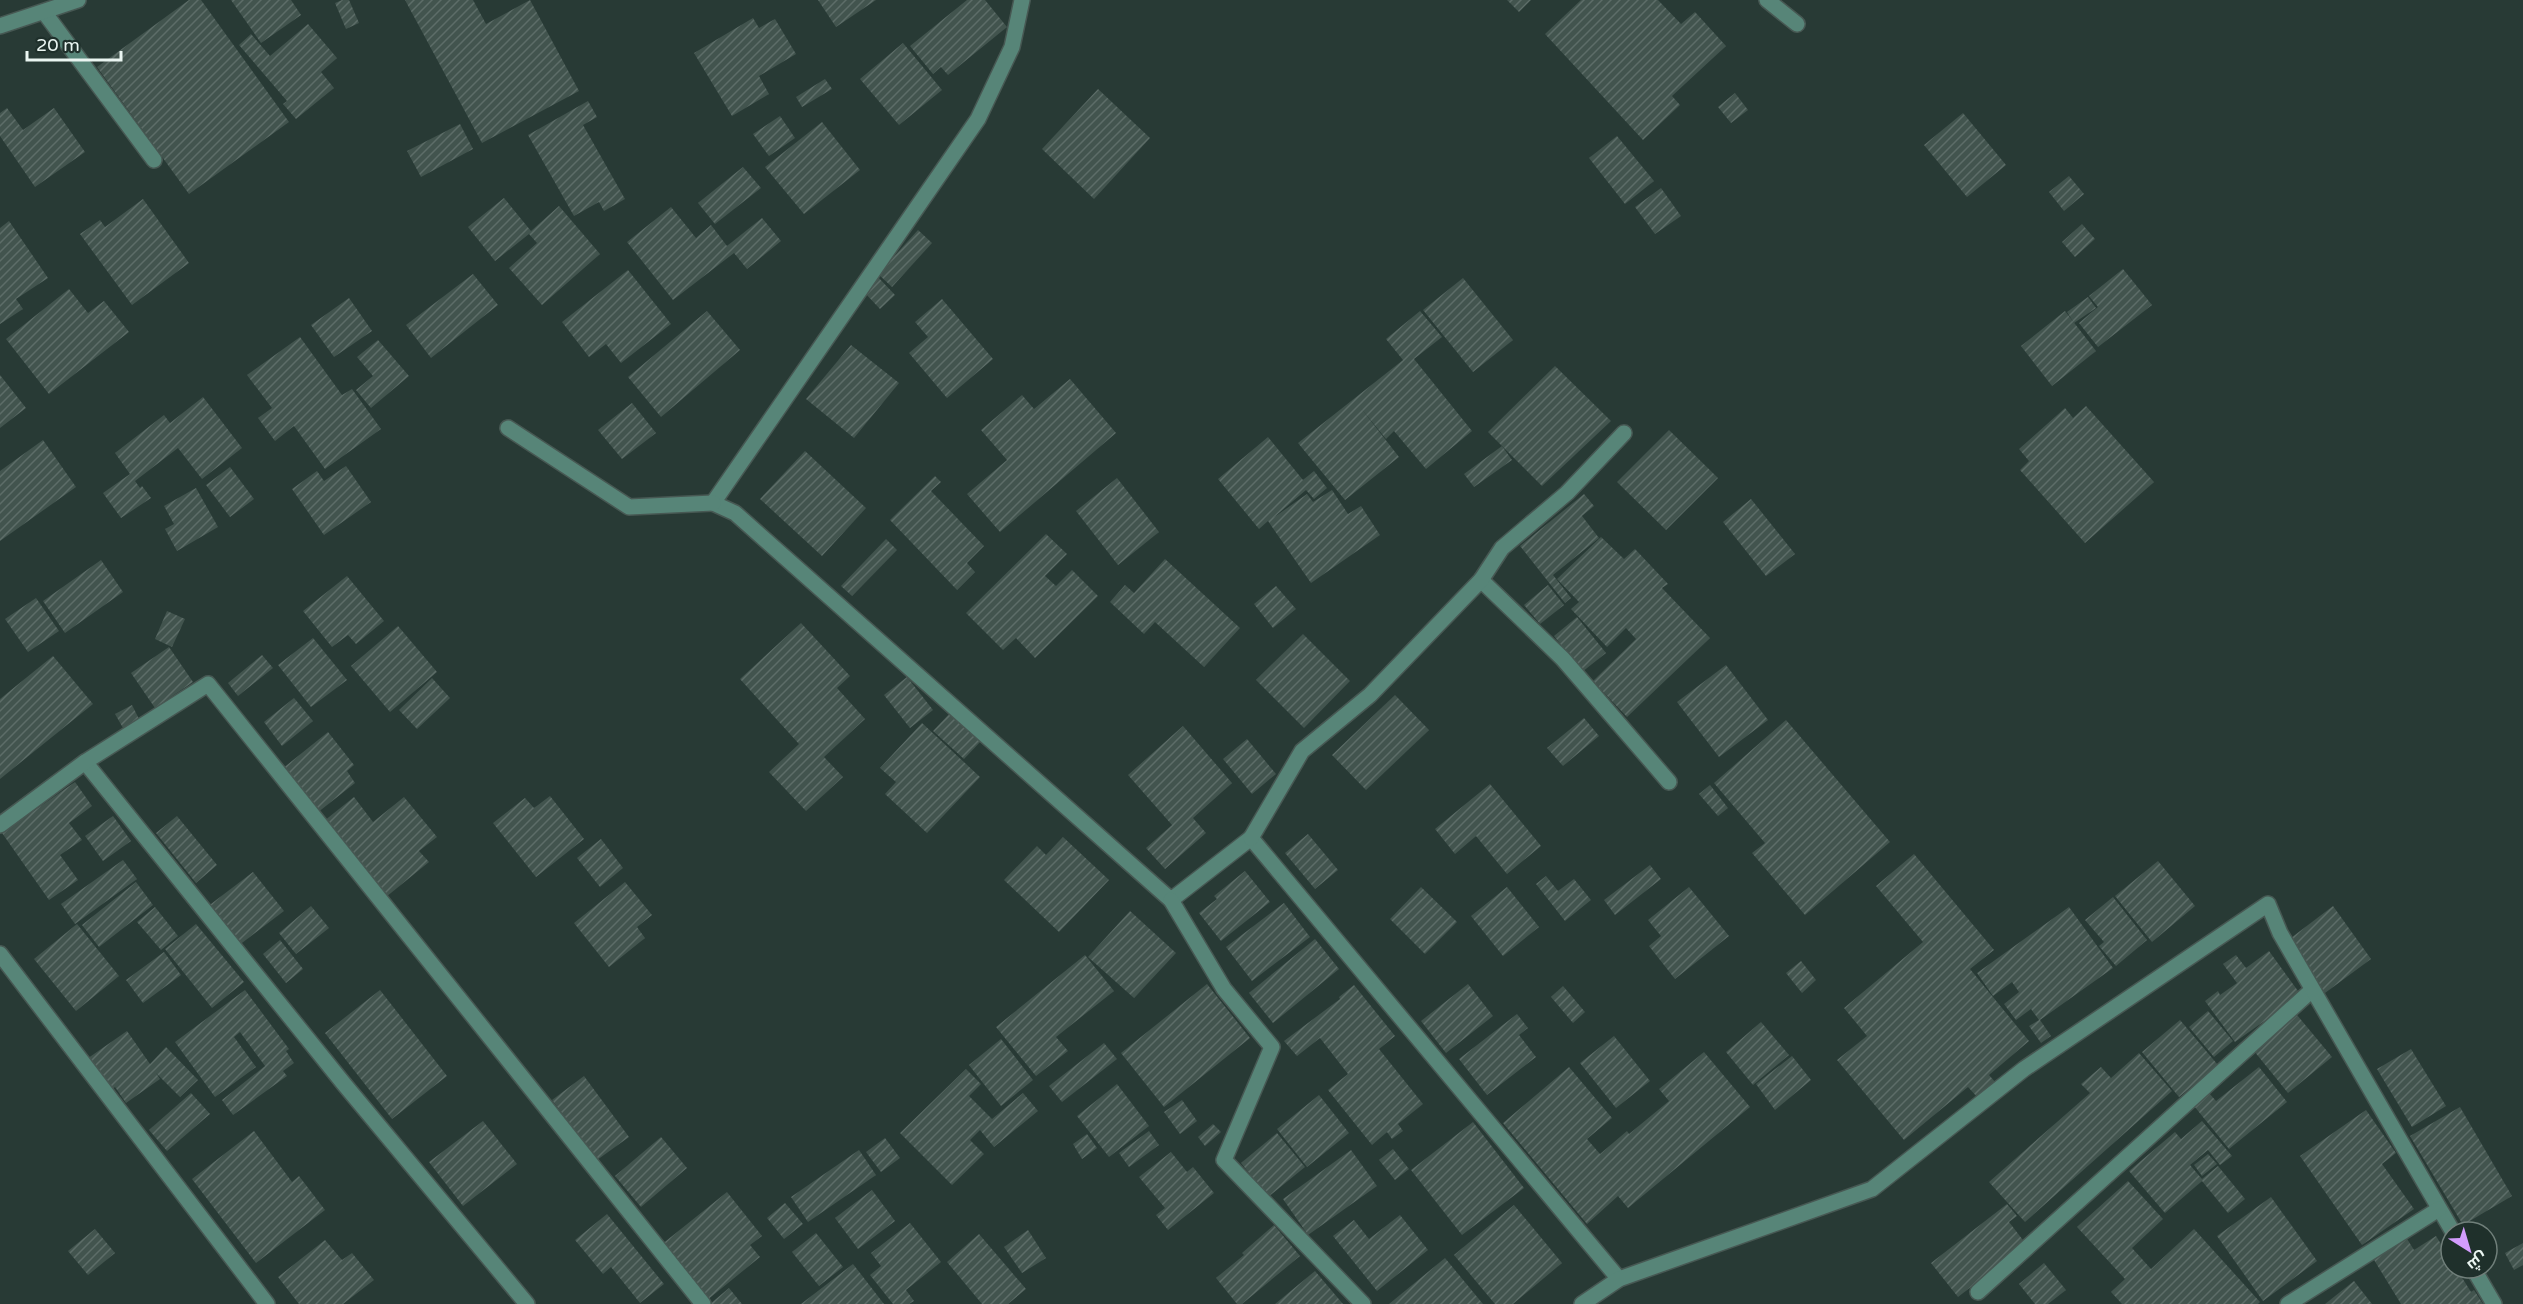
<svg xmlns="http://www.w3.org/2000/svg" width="2523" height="1304" font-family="'Varela Round',Cairo,sans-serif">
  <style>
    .building { fill: url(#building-hatch) }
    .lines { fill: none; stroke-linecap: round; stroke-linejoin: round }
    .minor-casing { stroke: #475853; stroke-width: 18 }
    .minor { stroke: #578578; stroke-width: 15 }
  </style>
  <defs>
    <pattern id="building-hatch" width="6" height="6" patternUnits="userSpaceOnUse" patternTransform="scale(1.5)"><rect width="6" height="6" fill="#42544e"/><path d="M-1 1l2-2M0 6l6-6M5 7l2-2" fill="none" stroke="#5d6d68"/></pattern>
  </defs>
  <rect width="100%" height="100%" fill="#283a35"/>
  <g class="building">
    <path d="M189 0H201L289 122 189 194 97 67Z"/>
    <path d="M231 0H291L301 15 261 43Z"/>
    <path d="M342 0H349L359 23 346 29 335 3Z"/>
    <path d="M405 0H473L486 24 530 0 579 91 482 143Z"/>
    <path d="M818 0H876L836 27Z"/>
    <path d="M967 0H985L1007 27 948 75 941 67 933 74 910 46Z"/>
    <path d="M1507 0H1531L1519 12Z"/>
    <path d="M1581 0H1658L1681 24 1695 12 1726 46 1672 96 1680 105 1643 140 1545 34Z"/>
    <path d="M753 18 759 28 775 19 796 54 759 76 769 94 732 116 694 53Z"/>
    <path d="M308 24 337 58 321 72 334 88 296 119 283 104 287 101 239 45 251 34 270 56Z"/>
    <path d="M903 43 942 90 899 125 860 79Z"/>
    <path d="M825 79 832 89 802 107 796 97Z"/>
    <path d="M1098 89 1150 138 1094 199 1042 149Z"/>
    <path d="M1735 93 1748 110 1731 123 1718 107Z"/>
    <path d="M588 101 597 117 583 125 625 199 604 211 599 202 574 216 528 135Z"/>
    <path d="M7 108 23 130 54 108 85 152 35 187 0 136V113Z"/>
    <path d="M1963 113 2006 165 1967 197 1924 145Z"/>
    <path d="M780 116 795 138 769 156 753 134Z"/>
    <path d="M822 122 860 170 804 214 765 167Z"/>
    <path d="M460 124 473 149 421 177 407 151Z"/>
    <path d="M1617 136 1654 181 1625 204 1589 158Z"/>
    <path d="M743 167 761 188 715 224 698 203Z"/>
    <path d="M2069 176 2084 194 2064 211 2049 192Z"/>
    <path d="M1661 188 1681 216 1655 234 1635 207Z"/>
    <path d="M504 198 531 231 559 206 600 254 542 305 509 268 537 243 529 234 495 261 468 227Z"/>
    <path d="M143 199 189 263 132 305 80 234 100 220 105 227Z"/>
    <path d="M671 207 696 238 711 225 727 246 762 218 781 241 747 269 734 253 673 300 627 242Z"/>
    <path d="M9 221 48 278 16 299 23 309 0 324V228Z"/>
    <path d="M2082 224 2095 239 2075 257 2062 242Z"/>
    <path d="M918 230 932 243 892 287 878 274Z"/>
    <path d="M2123 269 2152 305 2098 347 2079 323 2098 307 2089 296Z"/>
    <path d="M628 270 671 324 621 363 606 344 589 357 562 322Z"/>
    <path d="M473 274 498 305 431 358 406 325Z"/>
    <path d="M878 277 895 295 880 309 863 291Z"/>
    <path d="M1463 278 1513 340 1473 372 1423 310Z"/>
    <path d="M69 289 88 313 104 301 129 332 49 394 6 339Z"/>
    <path d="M2088 297 2096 308 2074 323 2067 312Z"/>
    <path d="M349 298 372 331 334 357 311 325Z"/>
    <path d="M942 299 993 359 947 398 909 353 928 337 915 322Z"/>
    <path d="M707 311 740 350 661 417 628 377Z"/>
    <path d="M1420 311 1442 337 1414 359 1472 431 1426 469 1394 431 1386 439 1360 407 1399 457 1345 500 1298 443 1403 360 1386 339Z"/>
    <path d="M2065 311 2096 351 2052 386 2021 346Z"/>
    <path d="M300 337 342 395 352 389 381 429 325 469 294 426 275 441 258 418 272 408 247 375Z"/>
    <path d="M378 340 409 376 371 408 356 390 373 376 357 357Z"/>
    <path d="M851 345 899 383 854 438 806 399Z"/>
    <path d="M1555 366 1611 421 1542 486 1488 432Z"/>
    <path d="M0 375 26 408 0 428Z"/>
    <path d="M1070 379 1116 433 1000 532 967 494 1007 460 981 430 1022 395 1034 409Z"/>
    <path d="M203 397 242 448 202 479 178 448 135 481 140 488 142 486 151 498 121 518 103 493 130 474 115 453 164 415 170 423Z"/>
    <path d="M632 403 656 433 622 459 598 430Z"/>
    <path d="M2086 406 2154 482 2085 543 2020 470 2029 461 2019 449 2065 408 2073 418Z"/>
    <path d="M1669 430 1718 478 1666 530 1617 482Z"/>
    <path d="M1268 437 1303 480 1314 471 1327 488 1314 499 1306 490 1273 518 1307 494 1313 502 1332 490 1348 514 1361 506 1380 535 1311 583 1268 521 1259 529 1218 479Z"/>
    <path d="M43 440 76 487 0 541V471Z"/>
    <path d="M1502 446 1512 460 1474 487 1464 474Z"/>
    <path d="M805 451 866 508 822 556 760 499Z"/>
    <path d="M346 466 371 502 324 535 292 489 317 471 324 481Z"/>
    <path d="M230 467 254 499 230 517 206 485Z"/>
    <path d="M935 476 941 482 931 491 984 546 967 563 975 572 957 590 890 520Z"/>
    <path d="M1117 478 1159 532 1118 565 1076 511Z"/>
    <path d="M196 488 218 527 177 551 165 529 174 524 164 506Z"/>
    <path d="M1584 494 1594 506 1582 516 1599 538 1553 575 1571 598 1565 603 1520 546Z"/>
    <path d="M1751 499 1795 554 1766 576 1723 522Z"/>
    <path d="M1046 534 1067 554 1045 576 1056 586 1072 570 1098 596 1035 658 1016 638 1003 650 966 613Z"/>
    <path d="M1601 537 1624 559 1635 549 1668 584 1662 588 1710 638 1627 717 1593 681 1636 639 1626 628 1607 647 1571 609 1579 602 1557 579Z"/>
    <path d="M886 539 897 550 852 596 841 586Z"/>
    <path d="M1165 559 1240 628 1204 667 1155 622 1144 634 1110 602 1125 585 1134 593Z"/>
    <path d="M101 560 123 592 65 633 43 601Z"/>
    <path d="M347 576 384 621 356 644 348 635 332 647 303 611Z"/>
    <path d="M1548 585 1564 605 1540 624 1524 605Z"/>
    <path d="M1276 586 1296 609 1273 628 1254 604Z"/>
    <path d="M36 598 59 631 28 652 5 619Z"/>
    <path d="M167 611 185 619 172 647 155 639Z"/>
    <path d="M1577 617 1606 653 1582 672 1554 636Z"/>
    <path d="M801 623 850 676 837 688 865 719 824 757 843 777 806 811 769 772 799 744 740 679Z"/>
    <path d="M398 626 437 672 390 712 351 666Z"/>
    <path d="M1303 634 1350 681 1304 728 1256 680Z"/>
    <path d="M313 638 347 680 311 707 278 665Z"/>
    <path d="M169 647 193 682 155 708 131 673Z"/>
    <path d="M262 655 273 668 238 696 228 683Z"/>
    <path d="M53 656 93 704 0 779V699Z"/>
    <path d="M1726 665 1768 720 1719 757 1677 702Z"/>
    <path d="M907 677 933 710 910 728 884 695Z"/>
    <path d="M432 678 450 698 417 729 399 710Z"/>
    <path d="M1395 695 1429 730 1366 790 1332 755Z"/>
    <path d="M294 698 313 721 282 746 264 722Z"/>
    <path d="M132 705 139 719 123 728 115 714Z"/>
    <path d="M951 712 982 740 964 759 933 731Z"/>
    <path d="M1584 718 1599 736 1563 766 1547 748Z"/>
    <path d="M1786 720 1890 842 1805 915 1752 853 1765 843 1714 783Z"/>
    <path d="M922 723 980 777 927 833 885 794 896 782 880 768Z"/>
    <path d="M1183 726 1232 783 1193 818 1206 833 1165 869 1146 848 1172 825 1128 775Z"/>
    <path d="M328 732 354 765 347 771 355 783 317 813 282 769Z"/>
    <path d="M1247 739 1276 774 1252 794 1223 759Z"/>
    <path d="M75 782 92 806 69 823 82 840 60 855 78 880 49 900 2 833Z"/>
    <path d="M1490 784 1541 846 1507 874 1476 836 1455 854 1435 829Z"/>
    <path d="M1710 785 1728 808 1718 816 1699 794Z"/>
    <path d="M550 796 584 839 536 877 493 823 525 798 534 808Z"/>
    <path d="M354 797 373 822 404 797 437 837 419 851 429 862 386 897 324 821Z"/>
    <path d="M113 816 131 841 103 861 85 836Z"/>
    <path d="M177 816 217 865 196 883 156 833Z"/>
    <path d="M1308 834 1338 870 1315 889 1285 853Z"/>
    <path d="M1063 837 1109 880 1059 932 1004 880 1037 846 1046 855Z"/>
    <path d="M601 839 623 868 600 887 577 858Z"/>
    <path d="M1914 854 1994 950 1970 969 2029 1041 1989 1075 1996 1083 1978 1098 1968 1087 1904 1140 1837 1060 1867 1036 1844 1008 1923 942 1876 886Z"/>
    <path d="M123 860 137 879 75 924 61 904Z"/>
    <path d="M2158 861 2195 906 2152 942 2115 896Z"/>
    <path d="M1650 865 1661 879 1615 915 1604 900Z"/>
    <path d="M1245 871 1270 902 1221 941 1199 913 1217 899 1214 896Z"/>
    <path d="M253 872 284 911 238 946 207 907Z"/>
    <path d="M1546 876 1558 891 1574 879 1591 900 1565 921 1536 884Z"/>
    <path d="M136 882 153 905 99 947 82 925Z"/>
    <path d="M625 882 652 915 637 927 645 938 609 967 574 923Z"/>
    <path d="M1421 887 1457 922 1425 954 1390 919Z"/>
    <path d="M1507 887 1539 927 1503 956 1471 916Z"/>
    <path d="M1689 887 1729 936 1675 979 1649 946 1661 936 1648 920Z"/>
    <path d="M2113 897 2147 940 2116 966 2099 946 2104 942 2085 920Z"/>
    <path d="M1284 903 1310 937 1252 981 1226 947Z"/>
    <path d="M311 906 329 928 296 954 279 933Z"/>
    <path d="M2333 906 2371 959 2325 993 2287 941Z"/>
    <path d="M155 907 178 936 161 950 137 922Z"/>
    <path d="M2069 907 2113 968 2040 1020 2051 1036 2041 1043 2029 1026 2039 1020 2031 1009 2016 1020 2004 1004 2019 992 2012 982 1993 996 1977 973Z"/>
    <path d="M1130 911 1176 953 1134 998 1088 957Z"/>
    <path d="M77 924 119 976 76 1011 34 959Z"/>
    <path d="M196 924 244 982 212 1008 165 949Z"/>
    <path d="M1315 939 1339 969 1273 1023 1249 993Z"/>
    <path d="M280 940 303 969 286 983 263 954Z"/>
    <path d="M2269 951 2301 995 2235 1042 2205 1001 2218 991 2220 995 2237 983 2223 964 2236 955 2246 968Z"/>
    <path d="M164 952 181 975 143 1003 126 980Z"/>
    <path d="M1085 955 1114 991 1056 1037 1068 1051 1036 1076 996 1027Z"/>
    <path d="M1801 961 1816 980 1802 993 1786 973Z"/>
    <path d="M1207 984 1250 1038 1164 1107 1121 1053Z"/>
    <path d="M1468 984 1493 1016 1446 1053 1421 1021Z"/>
    <path d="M1354 985 1395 1036 1379 1049 1423 1104 1398 1124 1403 1131 1392 1139 1387 1132 1372 1145 1328 1090 1348 1074 1320 1038 1297 1056 1284 1041 1340 999 1339 997Z"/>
    <path d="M1563 986 1585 1012 1573 1023 1551 997Z"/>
    <path d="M245 990 289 1049 286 1051 294 1063 283 1071 287 1076 233 1115 222 1100 265 1066 240 1032 234 1037 256 1067 215 1097 175 1042Z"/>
    <path d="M380 990 447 1076 392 1119 325 1033Z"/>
    <path d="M2208 1011 2233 1041 2214 1057 2189 1027Z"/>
    <path d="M1517 1014 1528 1028 1519 1035 1536 1057 1487 1095 1459 1059Z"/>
    <path d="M2297 1015 2332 1057 2288 1093 2254 1051Z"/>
    <path d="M2180 1020 2218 1065 2179 1097 2142 1052Z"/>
    <path d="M1761 1022 1789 1055 1753 1085 1726 1052Z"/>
    <path d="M127 1031 150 1064 166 1047 198 1080 180 1097 156 1073 160 1079 126 1103 115 1087 104 1096 81 1063Z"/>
    <path d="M1614 1036 1650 1081 1616 1108 1580 1063Z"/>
    <path d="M1001 1039 1033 1080 1001 1106 969 1065Z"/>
    <path d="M1104 1043 1117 1059 1062 1102 1049 1086Z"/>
    <path d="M2411 1049 2446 1106 2412 1127 2377 1069Z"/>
    <path d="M1704 1052 1750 1107 1628 1208 1618 1196 1587 1224 1503 1123 1569 1067 1612 1118 1587 1139 1600 1154 1627 1131 1629 1134 1669 1101 1659 1089Z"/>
    <path d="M2139 1053 2172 1091 2025 1222 1989 1182 2090 1093 2081 1084 2101 1067 2111 1078Z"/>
    <path d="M1792 1056 1811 1080 1775 1110 1756 1084Z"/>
    <path d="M2259 1067 2287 1102 2229 1149 2194 1106 2209 1093 2216 1101Z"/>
    <path d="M966 1069 981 1084 969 1096 992 1119 1023 1093 1038 1111 994 1147 980 1130 970 1140 984 1154 952 1185 900 1133Z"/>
    <path d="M584 1076 629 1137 597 1160 552 1100Z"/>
    <path d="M1117 1084 1149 1126 1109 1157 1077 1116Z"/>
    <path d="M191 1093 210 1114 167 1151 149 1130Z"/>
    <path d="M1319 1095 1349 1133 1307 1167 1277 1129Z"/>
    <path d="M1182 1100 1197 1121 1180 1134 1164 1112Z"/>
    <path d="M2460 1107 2512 1196 2463 1225 2410 1136Z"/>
    <path d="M2366 1110 2396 1153 2382 1164 2414 1209 2362 1245 2300 1156Z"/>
    <path d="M483 1121 517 1164 463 1206 429 1162Z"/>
    <path d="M2202 1121 2232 1156 2220 1165 2208 1150 2190 1165 2202 1179 2218 1166 2245 1199 2228 1213 2202 1181 2165 1213 2129 1171 2175 1132 2181 1139Z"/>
    <path d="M1473 1122 1524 1188 1462 1235 1411 1170Z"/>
    <path d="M1213 1124 1221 1132 1205 1146 1198 1137Z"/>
    <path d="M254 1131 292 1182 299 1176 325 1210 256 1263 192 1179Z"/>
    <path d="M1149 1131 1159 1145 1129 1167 1119 1153Z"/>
    <path d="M1277 1133 1305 1167 1268 1197 1241 1163Z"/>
    <path d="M1087 1134 1097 1148 1082 1159 1073 1144Z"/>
    <path d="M661 1137 687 1168 641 1207 615 1176Z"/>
    <path d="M885 1138 900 1158 881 1172 866 1152Z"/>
    <path d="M1393 1149 1409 1169 1395 1180 1379 1160Z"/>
    <path d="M859 1150 876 1175 808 1222 791 1197Z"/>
    <path d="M1351 1150 1377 1186 1308 1235 1283 1199Z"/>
    <path d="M1171 1152 1187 1172 1193 1167 1214 1193 1168 1230 1156 1215 1165 1208 1139 1177Z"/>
    <path d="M2208 1154 2217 1164 2202 1176 2194 1165Z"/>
    <path d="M2128 1181 2163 1219 2132 1248 2151 1269 2194 1229 2260 1302 2258 1304H2122L2111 1292 2125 1279 2077 1227Z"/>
    <path d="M872 1190 895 1221 858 1249 835 1218Z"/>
    <path d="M727 1192 762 1236 750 1245 760 1257 706 1301 661 1245Z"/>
    <path d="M2271 1197 2317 1261 2263 1301 2217 1236Z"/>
    <path d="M785 1203 803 1224 784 1239 767 1218Z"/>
    <path d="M2007 1204 2017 1216 2009 1222 2026 1244 1958 1297 1931 1263Z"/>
    <path d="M1514 1205 1562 1263 1513 1304H1495L1454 1255Z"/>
    <path d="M607 1214 664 1284 640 1303 611 1267 603 1274 575 1240Z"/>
    <path d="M1400 1215 1428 1250 1377 1291 1333 1236 1354 1220 1369 1239Z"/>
    <path d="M910 1223 941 1262 906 1290 914 1301 909 1304H893L870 1275 881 1266 871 1253Z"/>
    <path d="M1274 1225 1300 1256 1242 1304H1237L1216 1278 1244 1255 1242 1253Z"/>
    <path d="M95 1229 115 1253 88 1275 68 1251Z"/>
    <path d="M1028 1230 1046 1258 1022 1273 1004 1247Z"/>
    <path d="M816 1233 843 1267 819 1286 792 1252Z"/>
    <path d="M979 1234 1026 1289 1008 1304H982L947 1262Z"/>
    <path d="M2404 1234 2414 1250 2436 1236 2451 1260V1268H2456L2471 1292 2474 1290 2483 1304H2401L2371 1255Z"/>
    <path d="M325 1240 342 1260 352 1253 374 1280 343 1304H299L278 1277Z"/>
    <path d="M2523 1243V1265L2514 1270 2505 1253Z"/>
    <path d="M1445 1258 1483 1304H1389Z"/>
    <path d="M2044 1263 2066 1290 2048 1304H2035L2019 1284Z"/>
    <path d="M853 1264 884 1304H801Z"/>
    <path d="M1315 1271 1343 1304H1275Z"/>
    <path d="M2354 1281 2372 1304H2325Z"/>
    <path d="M729 1288 742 1304H710Z"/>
  </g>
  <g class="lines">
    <defs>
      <g id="minor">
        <path d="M1022 0 1012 47 978 119 713 503 735 513 1171 900 1251 838 1619 1279"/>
        <path d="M1767 0 1797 24"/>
        <path d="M44 12 154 160"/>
        <path d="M0 26 78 0"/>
        <path d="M508 428 629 507 713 503"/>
        <path d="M1481 580 1563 659 1669 782"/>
        <path d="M85 762 344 1084 527 1304"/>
        <path d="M0 825 85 762 208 684 703 1304"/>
        <path d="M1251 838 1302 751 1370 695 1481 580 1502 548 1567 493 1624 433"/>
        <path d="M1171 900 1224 989 1272 1047 1224 1160 1363 1304"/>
        <path d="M0 954 267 1304"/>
        <path d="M2473 1268 2494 1304"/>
        <path d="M1978 1292 2312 990"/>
        <path d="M1582 1304 1619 1279 1872 1189 2024 1069 2268 904 2280 933 2453 1232"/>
        <path d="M2288 1304 2439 1209"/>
      </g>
    </defs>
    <use href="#minor" class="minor-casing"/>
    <use href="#minor" class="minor"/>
  </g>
  <g transform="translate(2469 1250) rotate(143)"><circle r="28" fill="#1f302b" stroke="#707f7a" stroke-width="1.5"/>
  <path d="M0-4.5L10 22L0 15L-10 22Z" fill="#d39cfd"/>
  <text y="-9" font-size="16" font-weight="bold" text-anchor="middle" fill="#eaf5f1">ش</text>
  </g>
  <path d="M27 51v9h94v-9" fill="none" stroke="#eaf5f1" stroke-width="3"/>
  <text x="36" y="51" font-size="18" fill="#eaf5f1" stroke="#1f302b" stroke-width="4.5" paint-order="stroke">20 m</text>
</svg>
